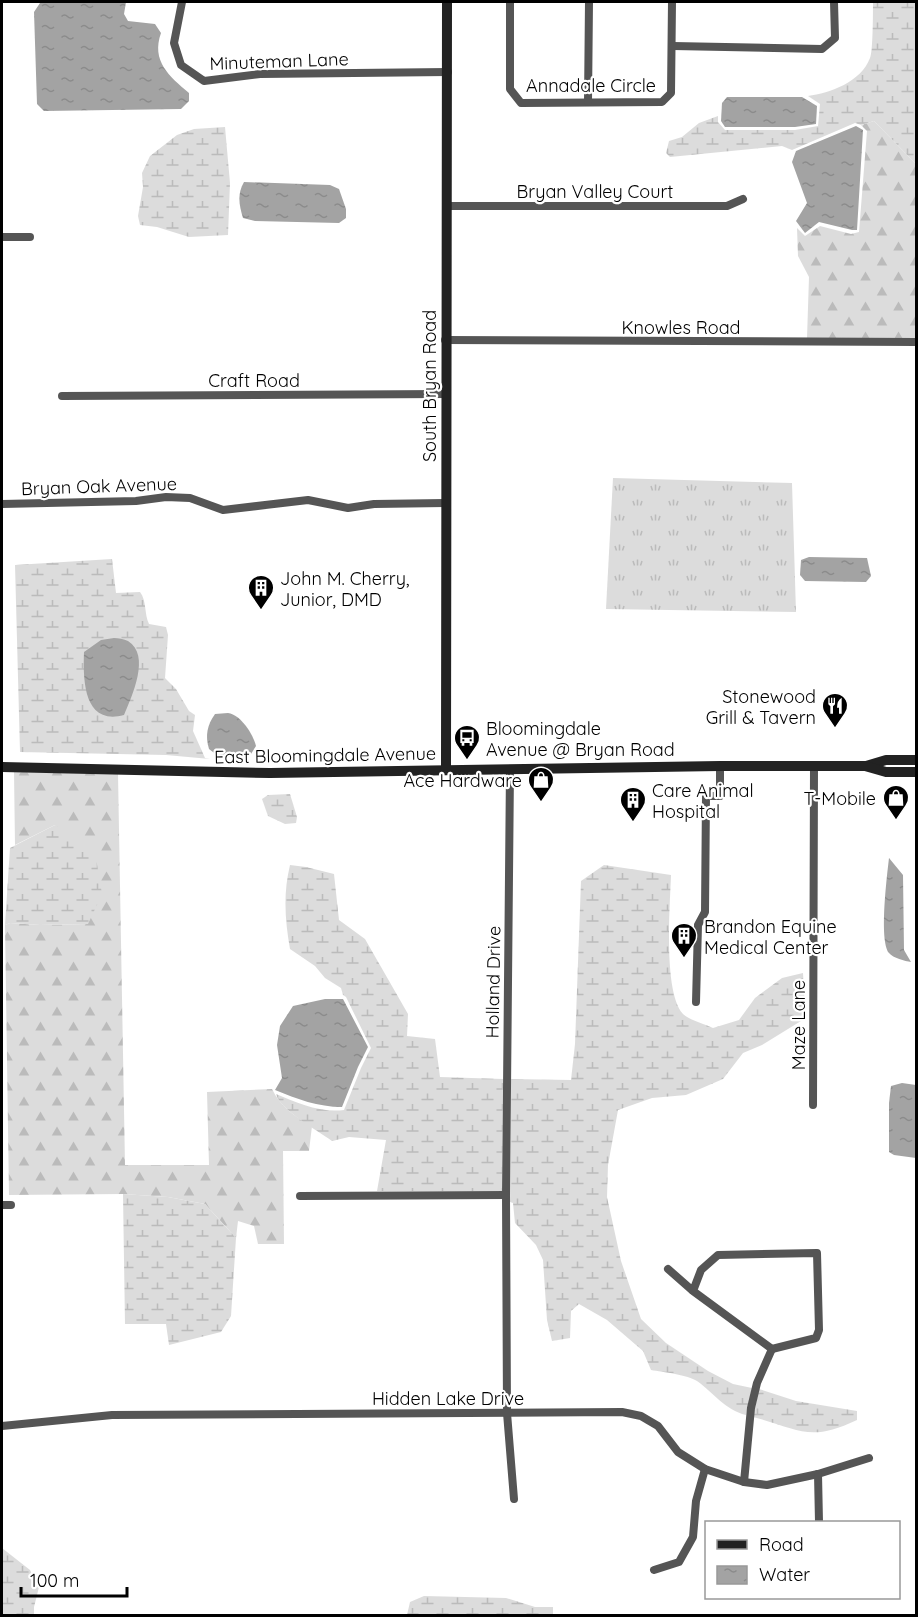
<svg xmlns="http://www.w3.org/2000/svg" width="918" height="1617" font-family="Quicksand,sans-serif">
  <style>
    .grass { fill: url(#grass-tufts) }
    .forest { fill: url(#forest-firs) }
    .wetland { fill: url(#wetland-marsh) }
    .water { fill: url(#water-ripples) }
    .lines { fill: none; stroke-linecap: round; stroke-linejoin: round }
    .street { stroke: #555; stroke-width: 8 }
    .secondary { stroke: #222; stroke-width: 10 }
    .labels { text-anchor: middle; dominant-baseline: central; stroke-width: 4.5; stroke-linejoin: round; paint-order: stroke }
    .street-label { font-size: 18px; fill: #000; stroke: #fff }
    .poi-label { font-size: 18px; fill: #000; stroke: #fff; text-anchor: start }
  </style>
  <defs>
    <pattern id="grass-tufts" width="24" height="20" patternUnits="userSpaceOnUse" patternTransform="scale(1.5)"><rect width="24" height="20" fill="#dcdcdc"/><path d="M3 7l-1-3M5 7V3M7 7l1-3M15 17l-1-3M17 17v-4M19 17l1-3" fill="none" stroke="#bbb"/></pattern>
    <pattern id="forest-firs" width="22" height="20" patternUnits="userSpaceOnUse" patternTransform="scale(1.5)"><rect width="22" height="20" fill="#dcdcdc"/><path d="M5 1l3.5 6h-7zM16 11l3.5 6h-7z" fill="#bbb"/></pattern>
    <pattern id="wetland-marsh" width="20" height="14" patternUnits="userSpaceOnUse" patternTransform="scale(1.5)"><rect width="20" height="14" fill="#dcdcdc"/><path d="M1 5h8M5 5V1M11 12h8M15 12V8" fill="none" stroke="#bbb"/></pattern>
    <pattern id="water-ripples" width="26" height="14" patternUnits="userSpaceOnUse" patternTransform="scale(1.5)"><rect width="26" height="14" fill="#a3a3a3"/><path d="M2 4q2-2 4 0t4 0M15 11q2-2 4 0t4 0" fill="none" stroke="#8b8b8b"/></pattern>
  </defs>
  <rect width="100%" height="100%" fill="#fff"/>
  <path class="grass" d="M613 478 792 483 796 612 606 609Z"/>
  <g class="forest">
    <path d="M874 121 916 164V338H807L809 277 798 256 797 228 805 236 820 226 851 234 859 232 867 131 861 125Z"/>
    <path d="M14 772 118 774 125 1165H209L207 1092 272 1089C280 1106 294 1116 312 1126L309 1151H283L284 1244H258L254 1226 238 1221 236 1238 205 1204 168 1197 123 1194 9 1195 5 925 10 923 40 925 88 924 55 825 15 845Z"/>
  </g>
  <g class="wetland">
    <path d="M873 2H916V164L874 121 861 125 855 123 792 150 782 146 670 157 666 153 669 141 682 137 699 123 718 116V122L725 130H795L818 126 820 104 808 96C830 93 861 82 870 58 873 52 873 12 873 2Z"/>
    <path d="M225 127 230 183 228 235 189 237 157 227 140 225 138 216 143 187 142 173 150 156 177 135 194 129Z"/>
    <path d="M112 559 116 593 140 592C147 601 144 614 149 624L166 627 168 635 165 678 176 689 189 711 195 715 193 731 205 758 210 759 166 755 20 752 15 565Z"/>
    <path d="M290 794 297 817 296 823 285 824 268 816 262 799 268 795Z"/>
    <path d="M55 825 95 852 102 894 88 924 40 925 10 923 5 925 10 848Z"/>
    <path d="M290 865 306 867 334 874 339 920 365 939 408 1014 407 1036 435 1039 440 1077 503 1079 502 1191H377L386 1140 349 1137 332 1141C317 1130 280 1110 276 1094 298 1103 320 1113 344 1110L361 1068 371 1048 346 997 343 995 341 988 325 978 315 966 290 949C285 920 283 894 290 865Z"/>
    <path d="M604 865 671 875C670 906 663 992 683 1014 689 1020 705 1024 713 1028L739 1020 755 998 782 978 803 973 805 1007 801 1021 762 1045 743 1053 723 1079 686 1095 652 1098 618 1110 608 1165 607 1197 621 1261 641 1319 666 1343 708 1371 733 1384 752 1388 746 1415C725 1410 714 1393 697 1381 688 1375 663 1372 651 1370L643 1351 607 1320 579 1304 571 1311 570 1338 552 1341 547 1320 543 1260 536 1245 515 1223 513 1203 510 1202 511 1079 571 1080 575 1044 581 881Z"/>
    <path d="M123 1194 168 1197 205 1204 236 1238 231 1316 221 1332 169 1345 166 1324H125Z"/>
    <path d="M759 1389 796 1401 857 1411V1420C809 1443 799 1429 753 1417Z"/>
    <path d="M2 1548 30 1570 39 1587 34 1607V1615H2Z"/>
    <path d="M424 1596 506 1598 535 1607H553V1615H407L410 1602Z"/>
  </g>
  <g class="water">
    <path d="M87 2H126L124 14 128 21 155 24 161 33C151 61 169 76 189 93V101L181 109 44 111 37 104 34 12 40 3H84Z"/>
    <path d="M727 97H802L817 106 816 124 795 127H725L721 121 722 103Z"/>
    <path d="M856 126 863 130 857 230H852L819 222 805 233 796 221 807 203 792 162 796 151Z"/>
    <path d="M244 182 330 185 339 189 346 209V218L339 223 255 221 243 218C239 205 237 194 244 182Z"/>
    <path d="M809 557 867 558 871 576 866 582 805 581 800 575 801 560Z"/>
    <path d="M114 638C118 638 124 639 128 641 151 655 132 696 124 715 83 726 83 679 84 652L101 640Z"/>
    <path d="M228 713C241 715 253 734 256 746L251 754C238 758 218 758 209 749 205 736 207 725 215 714Z"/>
    <path d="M889 858 903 875 904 950 911 962C905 961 893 958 889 953 879 940 887 876 889 858Z"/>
    <path d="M325 999H343L368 1047 358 1067 342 1107C318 1107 297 1099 275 1090L282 1078 277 1045 280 1026 293 1006Z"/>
    <path d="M902 1083 916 1085V1158L894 1155 889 1152V1103L891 1086Z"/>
  </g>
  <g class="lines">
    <g class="street">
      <path d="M182 2 174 43 181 65 204 81 260 74 448 72"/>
      <path d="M510 2V89L521 103 662 102 671 93 672 2"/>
      <path d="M673 46 822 49 835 38 834 2"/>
      <path d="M588 102 589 2"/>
      <path d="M446 206H727L743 199"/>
      <path d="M2 237H30"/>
      <path d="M445 340 916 342"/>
      <path d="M62 396 446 394"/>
      <path d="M2 504 136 501 166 497 190 498 223 510 308 500 348 508 374 504 445 503"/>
      <path d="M510 769 506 1195 507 1413 514 1499"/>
      <path d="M696 1002 698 925 705 912 706 796H720V766"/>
      <path d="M813 1105 814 766"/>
      <path d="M300 1196 506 1195"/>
      <path d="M2 1205H11"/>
      <path d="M668 1269 693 1291 772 1349 816 1338 819 1330 817 1253 718 1255 701 1270 693 1291"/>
      <path d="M2 1426 112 1415 622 1412 641 1416 658 1426 678 1452 705 1469 744 1482 767 1485 818 1474 869 1458"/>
      <path d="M818 1474 819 1522"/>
      <path d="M744 1482 751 1408 757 1383 772 1349"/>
      <path d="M654 1570 679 1562 693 1537 696 1501 705 1469"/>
    </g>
    <g class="secondary">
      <path d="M866 766 886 760H916"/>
      <path d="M2 767 270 773 720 766H865L886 772H916"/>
      <path d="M446 770 447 2"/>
    </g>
  </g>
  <defs>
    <symbol id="building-pin" viewBox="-11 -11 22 30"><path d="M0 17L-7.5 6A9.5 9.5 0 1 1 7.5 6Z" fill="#000" stroke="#fff"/><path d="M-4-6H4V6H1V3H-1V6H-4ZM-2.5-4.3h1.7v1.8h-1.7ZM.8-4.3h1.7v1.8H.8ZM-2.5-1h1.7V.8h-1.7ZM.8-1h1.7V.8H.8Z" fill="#fff"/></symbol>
    <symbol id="restaurant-pin" viewBox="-11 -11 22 30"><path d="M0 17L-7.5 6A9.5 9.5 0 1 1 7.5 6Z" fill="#000" stroke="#fff"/><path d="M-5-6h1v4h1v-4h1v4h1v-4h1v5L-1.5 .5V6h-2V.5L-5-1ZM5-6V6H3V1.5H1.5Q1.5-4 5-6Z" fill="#fff"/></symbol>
    <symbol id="bus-pin" viewBox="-11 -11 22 30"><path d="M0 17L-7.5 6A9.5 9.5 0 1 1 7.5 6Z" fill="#000" stroke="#fff"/><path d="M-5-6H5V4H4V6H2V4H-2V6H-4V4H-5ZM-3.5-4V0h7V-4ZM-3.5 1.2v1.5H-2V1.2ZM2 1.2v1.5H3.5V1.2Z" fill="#fff"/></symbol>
    <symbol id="shop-pin" viewBox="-11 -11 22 30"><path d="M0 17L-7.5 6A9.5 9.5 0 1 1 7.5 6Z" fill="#000" stroke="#fff"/><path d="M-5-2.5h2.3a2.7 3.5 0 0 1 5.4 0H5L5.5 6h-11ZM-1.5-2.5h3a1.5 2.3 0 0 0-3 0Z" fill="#fff"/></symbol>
  </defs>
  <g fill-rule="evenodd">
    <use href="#building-pin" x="246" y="573" width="30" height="40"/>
    <use href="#restaurant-pin" x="820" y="691" width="30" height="40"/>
    <use href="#bus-pin" x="452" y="723" width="30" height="40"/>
    <use href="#shop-pin" x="526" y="765" width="30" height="40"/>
    <use href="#shop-pin" x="881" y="783" width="30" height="40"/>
    <use href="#building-pin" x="618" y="785" width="30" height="40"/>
    <use href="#building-pin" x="669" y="921" width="30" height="40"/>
  </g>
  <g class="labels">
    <g class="street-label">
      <text transform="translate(279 61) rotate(-2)">Minuteman Lane</text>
      <text x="591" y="85">Annadale Circle</text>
      <text x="595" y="191">Bryan Valley Court</text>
      <text x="681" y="327">Knowles Road</text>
      <text x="254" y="380">Craft Road</text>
      <text transform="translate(429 386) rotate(-90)">South Bryan Road</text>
      <text transform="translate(99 486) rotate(-2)">Bryan Oak Avenue</text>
      <text transform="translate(325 755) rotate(-1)">East Bloomingdale Avenue</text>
      <text transform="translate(493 982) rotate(-89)">Holland Drive</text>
      <text transform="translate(798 1025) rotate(-90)">Maze Lane</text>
      <text x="448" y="1398">Hidden Lake Drive</text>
    </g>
    <g class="poi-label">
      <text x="280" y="578">John M. Cherry,<tspan x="280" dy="21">Junior, DMD</tspan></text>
      <text x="816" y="696" text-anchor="end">Stonewood<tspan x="816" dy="21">Grill &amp; Tavern</tspan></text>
      <text x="486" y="728">Bloomingdale<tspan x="486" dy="21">Avenue @ Bryan Road</tspan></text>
      <text x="522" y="780" text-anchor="end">Ace Hardware</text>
      <text x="652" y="790">Care Animal<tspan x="652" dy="21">Hospital</tspan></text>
      <text x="876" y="798" text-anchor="end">T-Mobile</text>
      <text x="704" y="926">Brandon Equine<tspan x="704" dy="21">Medical Center</tspan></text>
    </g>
  </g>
  <rect width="918" height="1617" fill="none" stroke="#000000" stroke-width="6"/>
  <rect x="705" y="1521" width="195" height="78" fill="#ffffff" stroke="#999999" stroke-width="1.5"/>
  <rect x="717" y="1540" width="30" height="9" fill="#222222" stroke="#999999" stroke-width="1.5"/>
  <text x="759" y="1551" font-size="18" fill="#000000">Road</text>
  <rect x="717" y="1566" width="30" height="18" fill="url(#water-ripples)" stroke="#999999" stroke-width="1.5"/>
  <text x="759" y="1581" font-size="18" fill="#000000">Water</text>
  <path d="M21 1587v9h106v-9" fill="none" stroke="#000000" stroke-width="3"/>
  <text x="30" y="1587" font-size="18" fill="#000000" stroke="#ffffff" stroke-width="4.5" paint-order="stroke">100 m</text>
</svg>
